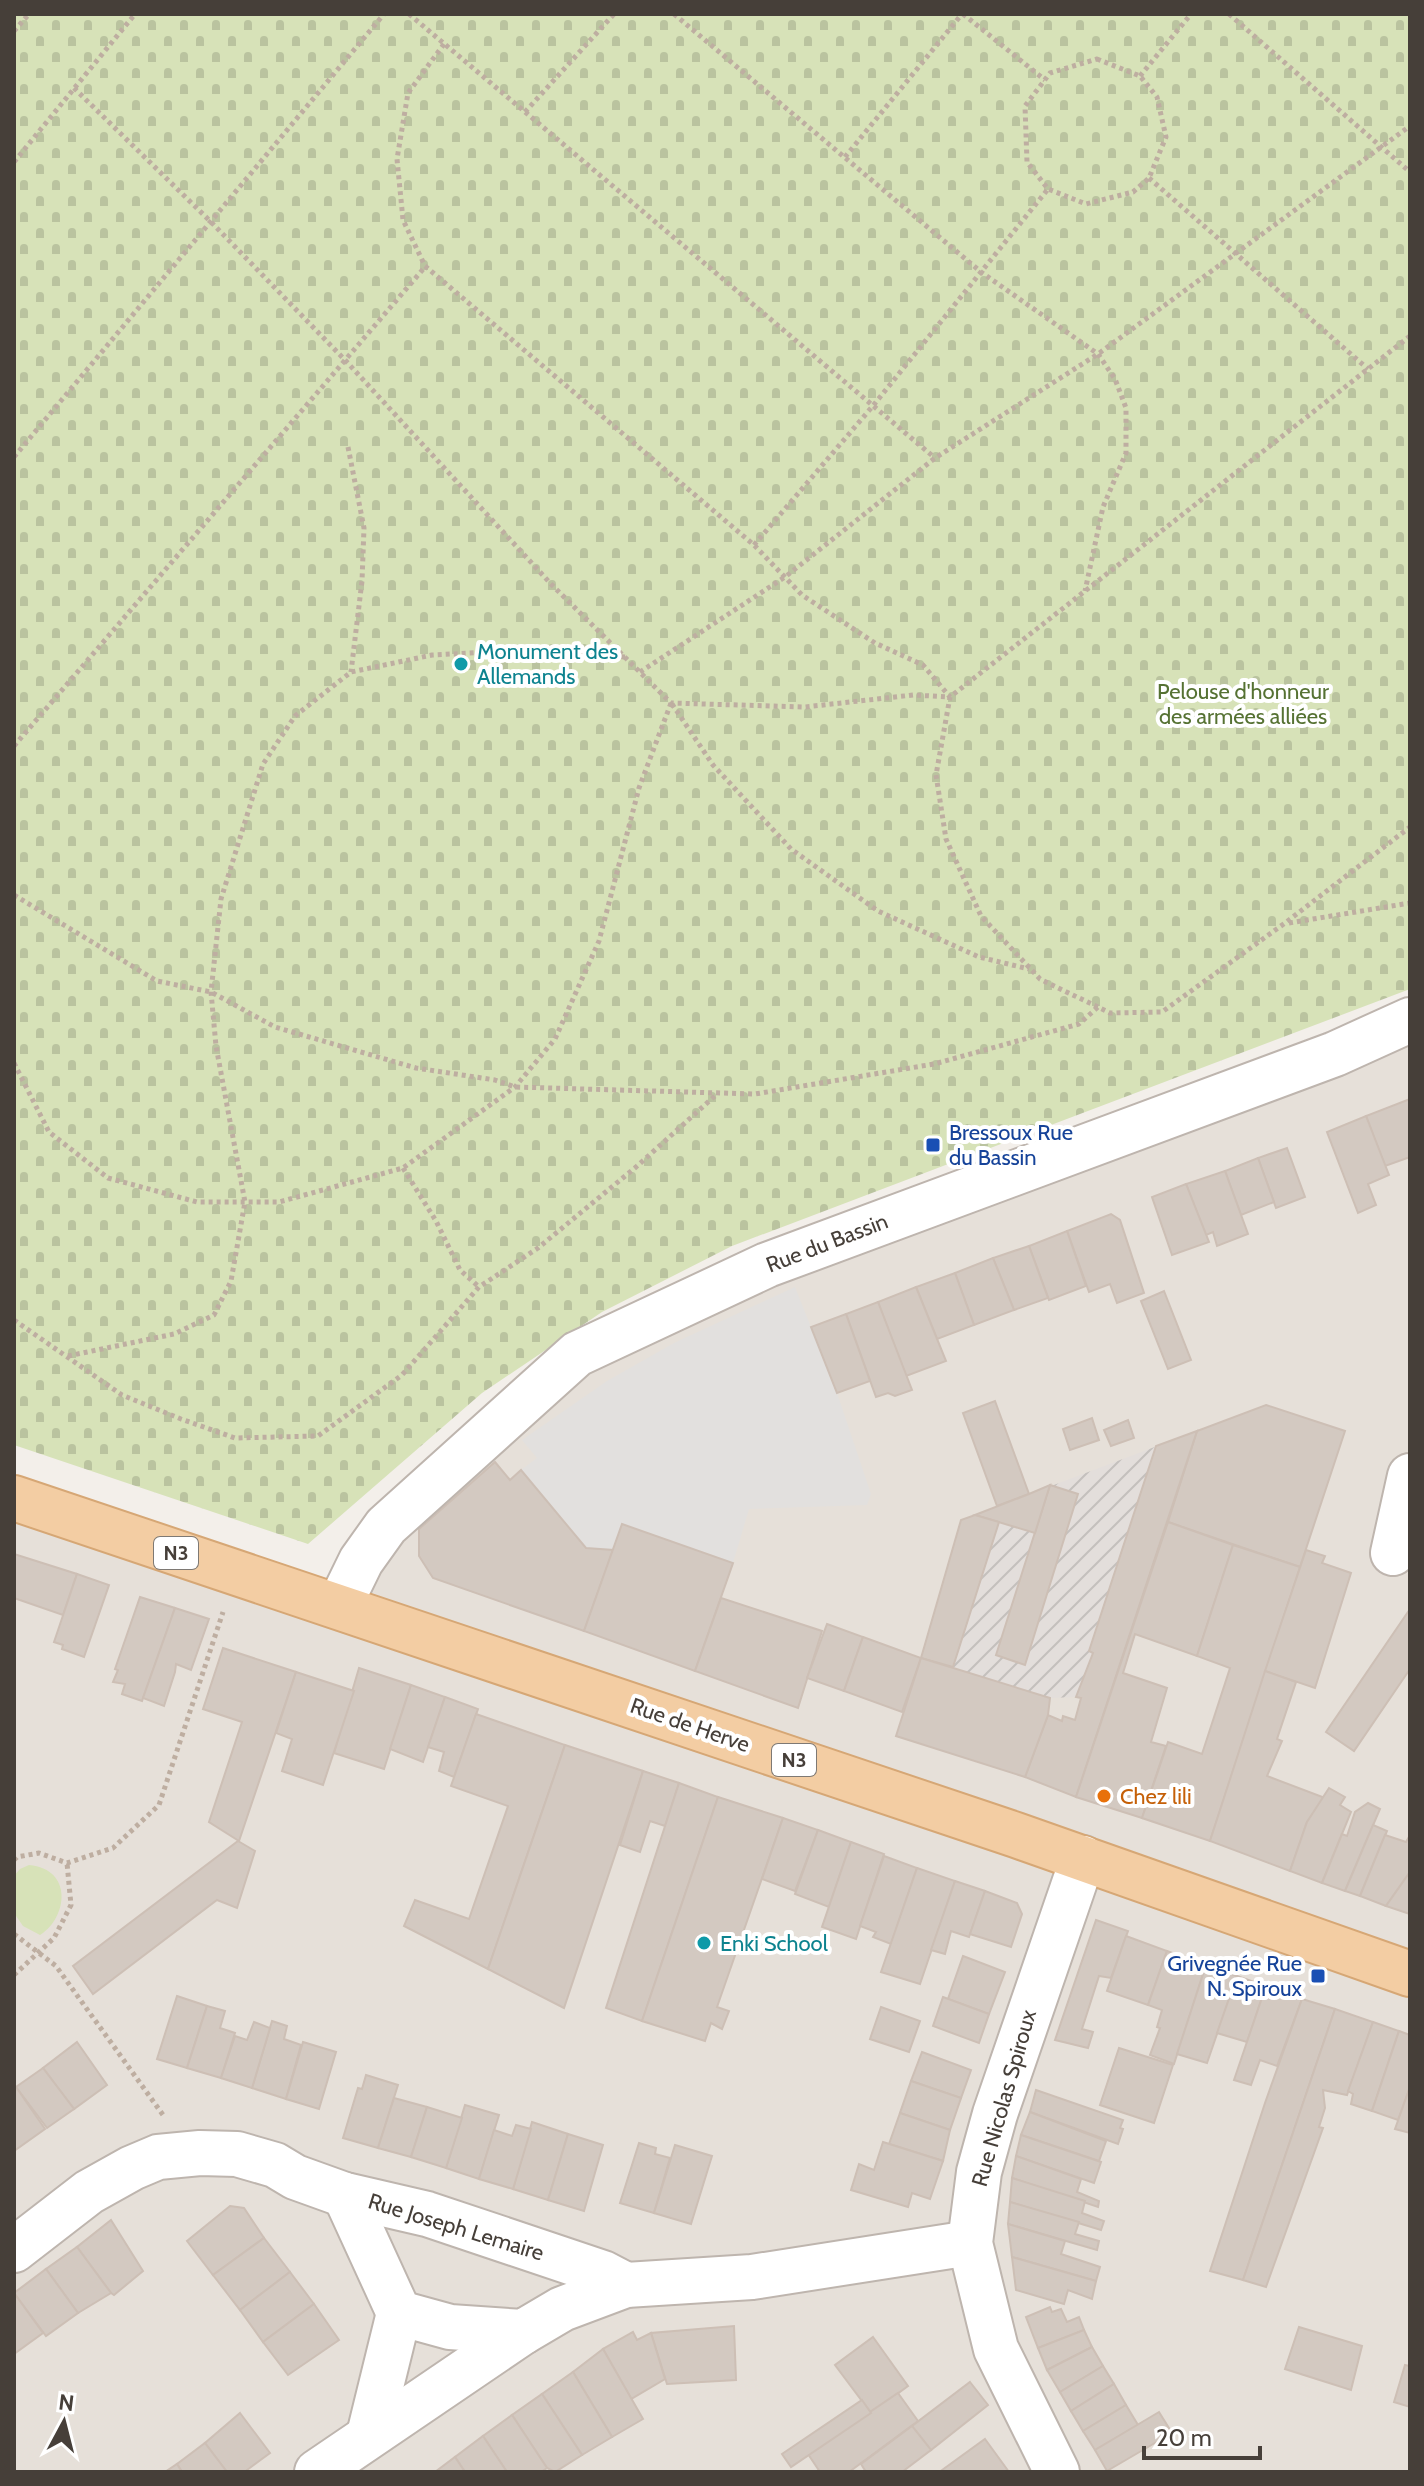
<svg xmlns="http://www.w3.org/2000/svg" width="1424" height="2486" font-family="Cabin,sans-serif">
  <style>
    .residential { fill: #e6e0d9 }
    .industrial { fill: url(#industrial-furrows) }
    .green { fill: #d7e2b8 }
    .cemetery { fill: url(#cemetery-stones) }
    .parking { fill: #e2e0de }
    .building { fill: #d3c9c1; stroke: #cdbfb5; stroke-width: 2 }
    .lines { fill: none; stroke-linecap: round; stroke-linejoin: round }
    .minor-casing { stroke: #beb5ae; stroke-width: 48 }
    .major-casing { stroke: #d6a775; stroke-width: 48 }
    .path { stroke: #beaea1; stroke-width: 5; stroke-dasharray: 4 4; stroke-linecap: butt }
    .minor { stroke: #fff; stroke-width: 44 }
    .major { stroke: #f3cda3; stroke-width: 44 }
    .culture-dot { fill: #0f9aa8; stroke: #fff; stroke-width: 3 }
    .transit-dot { fill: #1a4fb4; stroke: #fff; stroke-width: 3 }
    .food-dot { fill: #e8710a; stroke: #fff; stroke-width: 3 }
    .labels { text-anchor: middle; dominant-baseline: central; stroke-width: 8; stroke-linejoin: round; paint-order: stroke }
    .shield { fill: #fff; stroke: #7e7974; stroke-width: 2 }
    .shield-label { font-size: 20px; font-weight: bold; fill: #463f39 }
    .culture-label { font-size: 22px; fill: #0d838f; stroke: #fff; text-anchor: start }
    .park-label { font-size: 22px; fill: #567233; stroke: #fff }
    .transit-label { font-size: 22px; fill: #164399; stroke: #fff; text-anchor: start }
    .street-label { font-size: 22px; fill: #463f39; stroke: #fff }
    .food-label { font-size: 22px; fill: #c56008; stroke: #fff; text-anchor: start }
  </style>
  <defs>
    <pattern id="industrial-furrows" width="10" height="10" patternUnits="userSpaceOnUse" patternTransform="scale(2)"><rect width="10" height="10" fill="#e3dedb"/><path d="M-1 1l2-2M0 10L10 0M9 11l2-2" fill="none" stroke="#c4c0bd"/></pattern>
    <pattern id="cemetery-stones" width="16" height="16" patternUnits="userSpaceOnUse" patternTransform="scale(2)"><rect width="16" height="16" fill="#d7e2b8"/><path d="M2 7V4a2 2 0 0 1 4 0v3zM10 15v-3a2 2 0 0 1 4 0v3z" fill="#bac39f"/></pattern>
  </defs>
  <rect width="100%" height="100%" fill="#f3efea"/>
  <path class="residential" d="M1410 1021V2472H14V1493L339 1606 577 1354Z"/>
  <path class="industrial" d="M1197 1431 1107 1705 1076 1697 1050 1698 921 1658 961 1520Z"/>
  <path class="green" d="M29 1865C73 1869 68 1917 40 1935L23 1926 14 1913V1876L20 1869Z"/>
  <path class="cemetery" d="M14 14H1410V989L732 1246 602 1312 482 1393 308 1544 14 1445Z"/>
  <path class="parking" d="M795 1287 837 1393 871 1494 867 1505 749 1509 733 1563 623 1524 613 1550 586 1548 521 1470 537 1458 522 1440 607 1381 674 1343Z"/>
  <g class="building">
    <path d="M1410 1099V1157L1385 1166 1366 1116Z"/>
    <path d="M1366 1116 1389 1175 1368 1184 1376 1205 1358 1213 1327 1132Z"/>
    <path d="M1287 1148 1305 1197 1276 1208 1258 1158Z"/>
    <path d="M1258 1158 1274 1202 1241 1215 1225 1171Z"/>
    <path d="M1225 1171 1248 1234 1217 1246 1213 1232 1206 1235 1186 1184Z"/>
    <path d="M1186 1184 1209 1242 1172 1255 1152 1197Z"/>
    <path d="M1111 1214 1120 1220 1144 1293 1117 1303 1110 1284 1089 1292 1067 1231Z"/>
    <path d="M1067 1231 1086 1286 1049 1300 1029 1246Z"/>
    <path d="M1029 1246 1048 1298 1014 1310 993 1258Z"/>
    <path d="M993 1258 1014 1310 974 1325 955 1273Z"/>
    <path d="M955 1273 974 1325 937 1339 916 1287Z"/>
    <path d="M916 1287 946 1361 906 1376 878 1302Z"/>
    <path d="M1164 1291 1191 1360 1168 1369 1141 1301Z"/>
    <path d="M878 1302 912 1390 895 1396 888 1393 876 1397 846 1314Z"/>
    <path d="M846 1314 870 1381 837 1393 811 1327Z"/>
    <path d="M995 1401 1029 1494 997 1506 963 1413Z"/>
    <path d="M1266 1405 1345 1431 1300 1567 1168 1522 1197 1431Z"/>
    <path d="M1092 1418 1099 1440 1070 1450 1063 1429Z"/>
    <path d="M1128 1420 1134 1438 1111 1446 1104 1430Z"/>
    <path d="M1197 1431 1076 1797 1025 1777 1048 1715 1062 1721 1063 1716 1075 1720 1081 1698 1076 1697 1093 1653 1089 1651 1156 1446Z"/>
    <path d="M495 1462 510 1480 521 1470 586 1548 613 1550 584 1631 433 1578 419 1556V1529Z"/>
    <path d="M1050 1485 1078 1494 1025 1665 996 1655Z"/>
    <path d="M1050 1485 1035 1533 975 1515 1029 1494Z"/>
    <path d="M975 1515 999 1522 953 1667 921 1658 961 1520Z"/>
    <path d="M1168 1522 1233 1545 1197 1656 1135 1634 1123 1673 1167 1688 1151 1742 1166 1746 1142 1818 1076 1797Z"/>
    <path d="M622 1524 733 1563 695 1671 584 1631Z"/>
    <path d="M1233 1545 1300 1567 1210 1841 1142 1818 1168 1742 1202 1754 1230 1668 1197 1656Z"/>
    <path d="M1306 1550 1325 1556 1322 1563 1351 1573 1315 1688 1265 1671Z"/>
    <path d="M14 1554 77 1574 63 1615 14 1598Z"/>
    <path d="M77 1574 109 1585 84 1657 62 1649 63 1645 54 1642Z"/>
    <path d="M140 1597 175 1608 142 1701 122 1694 125 1684 113 1682 118 1670 115 1669Z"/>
    <path d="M721 1598 822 1631 798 1708 695 1671Z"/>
    <path d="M175 1608 209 1619 191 1670 176 1664 175 1672 164 1706 143 1698Z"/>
    <path d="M1410 1609V1669L1354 1751 1326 1732Z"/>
    <path d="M827 1624 863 1637 844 1691 807 1678Z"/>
    <path d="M863 1637 921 1658 902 1712 844 1691Z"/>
    <path d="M223 1648 296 1672 239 1841 209 1822 242 1722 203 1709Z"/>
    <path d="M921 1658 1050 1698 1048 1715 1025 1777 896 1736Z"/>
    <path d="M359 1668 411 1685 384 1769 334 1753Z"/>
    <path d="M1265 1671 1296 1682 1277 1739 1282 1741 1267 1776 1325 1798 1307 1822 1290 1871 1210 1841Z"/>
    <path d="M296 1672 354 1691 323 1785 282 1771 292 1739 276 1733Z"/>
    <path d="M411 1685 445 1697 423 1762 390 1749Z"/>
    <path d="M445 1697 478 1709 454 1777 439 1771 444 1752 428 1747Z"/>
    <path d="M476 1714 565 1745 488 1969 404 1926 415 1900 469 1919 508 1806 451 1786Z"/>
    <path d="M565 1745 643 1771 564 2008 488 1969Z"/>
    <path d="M643 1771 679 1783 665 1826 650 1821 640 1852 620 1845Z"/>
    <path d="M679 1783 718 1797 642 2021 606 2008Z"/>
    <path d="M1329 1788 1345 1797 1340 1805 1351 1812 1322 1883 1290 1871 1307 1822Z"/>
    <path d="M718 1797 783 1818 717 2007 729 2011 722 2029 711 2023 705 2041 642 2021Z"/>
    <path d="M1368 1803 1380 1809 1345 1891 1322 1883 1342 1834 1347 1836 1355 1812Z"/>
    <path d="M783 1818 818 1830 795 1891 762 1879Z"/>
    <path d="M1373 1825 1387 1831 1360 1896 1345 1891Z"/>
    <path d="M818 1830 851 1842 829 1907 795 1894Z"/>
    <path d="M1385 1835 1406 1842 1410 1835V1872L1386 1906 1360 1896Z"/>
    <path d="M238 1841 255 1851 237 1908 217 1900 93 1994 73 1966Z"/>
    <path d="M851 1842 884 1854 856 1939 822 1927Z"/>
    <path d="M884 1856 917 1868 891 1944 873 1937 876 1932 860 1926Z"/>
    <path d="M917 1868 955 1881 920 1984 881 1972Z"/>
    <path d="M1410 1872V1914L1386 1906Z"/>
    <path d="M955 1881 985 1891 969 1937 951 1931 945 1954 931 1950Z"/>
    <path d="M985 1891 1017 1903 1022 1914 1011 1947 970 1934Z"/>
    <path d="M1096 1920 1128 1931 1111 1978 1099 1976 1082 2029 1093 2032 1088 2048 1055 2040Z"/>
    <path d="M1126 1936 1167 1951 1148 2005 1107 1991Z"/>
    <path d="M1167 1951 1206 1965 1174 2064 1150 2055 1160 2028 1157 2027 1162 2010 1148 2005Z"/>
    <path d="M963 1956 1005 1972 989 2014 948 1999Z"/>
    <path d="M1206 1965 1237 1976 1207 2063 1177 2054Z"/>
    <path d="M1237 1976 1266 1986 1247 2042 1217 2033Z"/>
    <path d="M1266 1986 1302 1999 1277 2066 1260 2060 1251 2085 1234 2080Z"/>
    <path d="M177 1996 207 2006 187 2068 157 2059Z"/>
    <path d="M943 1997 989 2014 979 2043 933 2026Z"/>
    <path d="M1302 1999 1335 2009 1243 2280 1210 2271 1265 2103Z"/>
    <path d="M207 2006 225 2011 220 2028 235 2033 221 2078 187 2068Z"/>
    <path d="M881 2007 920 2021 909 2052 870 2039Z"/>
    <path d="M1335 2009 1373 2022 1347 2095 1323 2090 1325 2108 1319 2127 1323 2128 1266 2287 1243 2280Z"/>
    <path d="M272 2021 287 2026 284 2039 301 2045 286 2099 252 2088Z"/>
    <path d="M254 2022 270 2028 252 2088 221 2078 235 2036 247 2040Z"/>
    <path d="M1373 2022 1399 2031 1372 2111 1351 2104 1353 2094 1348 2091Z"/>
    <path d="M1399 2031 1410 2035V2087L1398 2120 1372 2111Z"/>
    <path d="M77 2042 107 2085 74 2109 43 2068Z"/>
    <path d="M303 2042 336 2052 319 2109 286 2099Z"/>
    <path d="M1119 2048 1173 2065 1154 2123 1100 2105Z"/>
    <path d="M922 2052 971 2070 961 2098 911 2081Z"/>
    <path d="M43 2068 74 2109 47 2128 16 2087Z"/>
    <path d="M366 2075 398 2085 378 2148 343 2138 358 2088 362 2089Z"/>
    <path d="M911 2081 961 2098 950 2130 900 2113Z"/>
    <path d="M16 2087 45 2129 14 2151V2088Z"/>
    <path d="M1410 2087V2133L1395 2129Z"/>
    <path d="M1036 2090 1123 2120 1120 2128 1123 2129 1118 2144 1030 2112Z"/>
    <path d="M394 2098 427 2107 411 2157 378 2148Z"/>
    <path d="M465 2105 499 2115 479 2179 446 2168Z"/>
    <path d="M427 2107 462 2118 446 2168 411 2157Z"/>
    <path d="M1030 2112 1106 2141 1099 2161 1021 2135Z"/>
    <path d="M900 2113 950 2130 943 2161 889 2144Z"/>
    <path d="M532 2122 568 2134 548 2200 513 2189Z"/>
    <path d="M516 2125 531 2129 513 2189 479 2179 494 2130 512 2136Z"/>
    <path d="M568 2134 603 2145 584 2211 548 2200Z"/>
    <path d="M1021 2135 1101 2162 1094 2183 1016 2156Z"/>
    <path d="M883 2142 943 2161 930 2199 912 2193 908 2207 851 2190 859 2164 874 2170Z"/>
    <path d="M639 2143 656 2148 655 2154 670 2158 654 2213 620 2203Z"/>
    <path d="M675 2145 712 2156 691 2224 654 2213Z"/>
    <path d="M1016 2156 1081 2179 1077 2192 1099 2201 1098 2207 1012 2178Z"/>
    <path d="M1012 2178 1085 2201 1082 2213 1104 2221 1101 2230 1010 2202Z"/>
    <path d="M1010 2202 1079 2222 1075 2234 1099 2241 1097 2250 1008 2224Z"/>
    <path d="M230 2206 244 2208 264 2238 213 2275 187 2241Z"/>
    <path d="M111 2220 143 2271 114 2295 111 2293 77 2247Z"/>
    <path d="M1008 2224 1065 2241 1061 2254 1100 2267 1096 2281 1012 2257Z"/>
    <path d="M264 2238 290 2272 240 2310 213 2275Z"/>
    <path d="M77 2247 111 2293 78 2313 46 2269Z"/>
    <path d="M1012 2257 1096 2281 1092 2299 1068 2290 1064 2304 1016 2290Z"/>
    <path d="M46 2269 78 2313 46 2336 14 2293Z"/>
    <path d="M290 2272 314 2304 263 2342 240 2310Z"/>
    <path d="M14 2293 43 2333 14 2354Z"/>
    <path d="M314 2304 339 2340 288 2375 263 2342Z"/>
    <path d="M1050 2307 1052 2312 1061 2309 1067 2322 1079 2317 1084 2330 1038 2348 1026 2317Z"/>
    <path d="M734 2326 736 2380 667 2384 651 2333Z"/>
    <path d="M1299 2327 1362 2346 1351 2390 1285 2369Z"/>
    <path d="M1084 2330 1092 2347 1047 2370 1038 2348Z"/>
    <path d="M633 2332 637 2340 651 2333 665 2379 631 2399 603 2349Z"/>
    <path d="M873 2337 908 2386 871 2413 835 2365Z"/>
    <path d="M1092 2347 1103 2366 1060 2392 1047 2370Z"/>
    <path d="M603 2349 643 2419 612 2437 573 2372Z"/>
    <path d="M1405 2365 1410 2366V2407L1394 2402Z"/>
    <path d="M1103 2366 1114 2384 1071 2411 1060 2392Z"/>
    <path d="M573 2372 612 2437 582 2455 542 2394Z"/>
    <path d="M970 2382 988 2405 931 2450 912 2426Z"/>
    <path d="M1114 2384 1126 2405 1083 2431 1071 2411Z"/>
    <path d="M898 2393 918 2421 849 2472H820L808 2454Z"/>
    <path d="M542 2394 582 2455 555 2472 547 2468 512 2415Z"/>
    <path d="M862 2400 871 2413 791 2467 782 2454Z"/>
    <path d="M1126 2405 1138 2425 1095 2450 1083 2431Z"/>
    <path d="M1159 2412 1172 2433 1107 2471 1095 2450Z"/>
    <path d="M240 2413 270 2453 247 2470 248 2472H227L205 2443Z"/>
    <path d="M512 2415 547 2468 541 2472H507L483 2436Z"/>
    <path d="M912 2426 931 2450 902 2472H866L861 2464Z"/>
    <path d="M483 2436 507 2472H465L455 2457Z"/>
    <path d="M985 2439 1009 2472H944L942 2470Z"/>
    <path d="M205 2443 227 2472H182L177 2464Z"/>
    <path d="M455 2457 465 2472H435Z"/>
    <path d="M177 2464 182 2472H165Z"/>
  </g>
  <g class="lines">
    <defs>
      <g id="minor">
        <path d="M1393 1553 1410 1476"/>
        <path d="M339 1606 361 1561 386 1526 577 1354 767 1265 1335 1054 1410 1020"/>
        <path d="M345 2195 399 2313 450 2327 523 2332 562 2309 626 2285 752 2277 970 2243"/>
        <path d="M14 2250 89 2192 132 2168 158 2157 200 2153 237 2154 275 2165 295 2177 345 2195 427 2214 603 2273 626 2285"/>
        <path d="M369 2435 399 2313"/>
        <path d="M317 2472 523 2332"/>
        <path d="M1057 2472 996 2349 970 2243 979 2172 995 2114 1083 1858"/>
      </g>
      <path id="major" d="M14 1498 1016 1835 1410 1974"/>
    </defs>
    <use href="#minor" class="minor-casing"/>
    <use href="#major" class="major-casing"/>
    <g class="path">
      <path d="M409 14 935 458"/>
      <path d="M674 14 981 272 1098 354 1115 379 1126 408V453L1103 507 1085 591"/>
      <path d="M963 14 1045 80"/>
      <path d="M1229 14 1410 172"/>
      <path d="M14 31 29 14"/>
      <path d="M444 44 408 93 397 159 403 220 425 266 754 545 802 595 875 643 923 665 950 697"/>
      <path d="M1097 59 1140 76 1157 97 1166 137 1149 178 1133 192 1086 204 1048 189 1027 162 1025 106 1050 73Z"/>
      <path d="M1140 76 1191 14"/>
      <path d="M74 88 211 222 345 360 551 584 671 703 805 707 913 695 950 697"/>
      <path d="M525 112 614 14"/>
      <path d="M845 157 962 14"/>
      <path d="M14 162 135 14"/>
      <path d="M1149 178 1368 369"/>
      <path d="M1410 336 950 697 936 775 946 839 981 916 1040 979 1110 1013 1162 1012 1285 923 1410 827"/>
      <path d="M348 447 364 528 362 581 351 672"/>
      <path d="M14 457 384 14"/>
      <path d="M754 545 872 407 1048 189"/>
      <path d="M640 672 785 577 935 458 1098 354 1410 126"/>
      <path d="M672 704 713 765 791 849 878 911 979 957 1029 969"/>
      <path d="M14 746 425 267"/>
      <path d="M14 895 157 981 211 992 275 1027 416 1068 495 1080 515 1087 755 1094 934 1064 1079 1024 1098 1007"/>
      <path d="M1289 923 1410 903"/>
      <path d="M14 1063 49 1132 108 1178 197 1202H279L403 1168 515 1087 555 1039 599 941 639 788 671 703"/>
      <path d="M403 1168 436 1221 460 1270 479 1287"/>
      <path d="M14 1320 122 1395 181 1419 235 1438 318 1436 402 1375 479 1287 538 1248 636 1167 717 1094"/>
      <path d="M68 1356 174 1334 214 1315 231 1281 245 1202 216 1046 211 992 221 899 263 764 295 716 351 672 432 655 529 650 625 657"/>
      <path d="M14 1860 17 1857 39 1853 67 1863 113 1848 159 1805 223 1612"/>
      <path d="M14 1934 56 1966 163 2115"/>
      <path d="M14 1975 54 1938 71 1905 67 1863"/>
    </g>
    <use href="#minor" class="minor"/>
    <use href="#major" class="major"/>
  </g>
  <g class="culture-dot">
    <circle cx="461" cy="664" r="8"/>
    <circle cx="704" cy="1943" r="8"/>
  </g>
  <g class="transit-dot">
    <rect x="925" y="1137" width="16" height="16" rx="4"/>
    <rect x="1310" y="1968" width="16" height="16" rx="4"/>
  </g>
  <circle class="food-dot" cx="1104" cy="1796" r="8"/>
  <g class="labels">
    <g class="shield">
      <rect x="154" y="1537" width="44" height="32" rx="6"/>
      <rect x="772" y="1744" width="44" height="32" rx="6"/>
    </g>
    <g class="shield-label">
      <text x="176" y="1553">N3</text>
      <text x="794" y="1760">N3</text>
    </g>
    <g class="culture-label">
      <text x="477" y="651">Monument des<tspan x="477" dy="25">Allemands</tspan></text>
      <text x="720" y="1943">Enki School</text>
    </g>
    <g class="park-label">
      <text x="1243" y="691">Pelouse d'honneur<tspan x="1243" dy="25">des armées alliées</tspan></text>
    </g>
    <g class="transit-label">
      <text x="949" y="1132">Bressoux Rue<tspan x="949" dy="25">du Bassin</tspan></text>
      <text x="1302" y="1963" text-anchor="end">Grivegnée Rue<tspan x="1302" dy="25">N. Spiroux</tspan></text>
    </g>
    <g class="street-label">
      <text transform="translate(827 1243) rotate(-21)">Rue du Bassin</text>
      <text transform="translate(690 1725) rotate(19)">Rue de Herve</text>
      <text transform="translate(1004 2098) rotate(-74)">Rue Nicolas Spiroux</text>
      <text transform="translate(456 2227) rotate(17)">Rue Joseph Lemaire</text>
    </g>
    <g class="food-label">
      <text x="1120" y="1796">Chez lili</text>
    </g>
  </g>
  <rect width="1424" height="2486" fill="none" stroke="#463f39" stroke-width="32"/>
  <g transform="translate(64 2422) rotate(7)" stroke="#ffffff" stroke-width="6" paint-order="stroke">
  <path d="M0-6L14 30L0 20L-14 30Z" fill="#463f39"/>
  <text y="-12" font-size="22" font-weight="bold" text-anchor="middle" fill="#463f39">N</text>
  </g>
  <path d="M1144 2446v12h116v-12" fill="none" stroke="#463f39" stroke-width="4"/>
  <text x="1156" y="2446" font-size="24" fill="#463f39" stroke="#ffffff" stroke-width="6" paint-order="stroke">20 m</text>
</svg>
